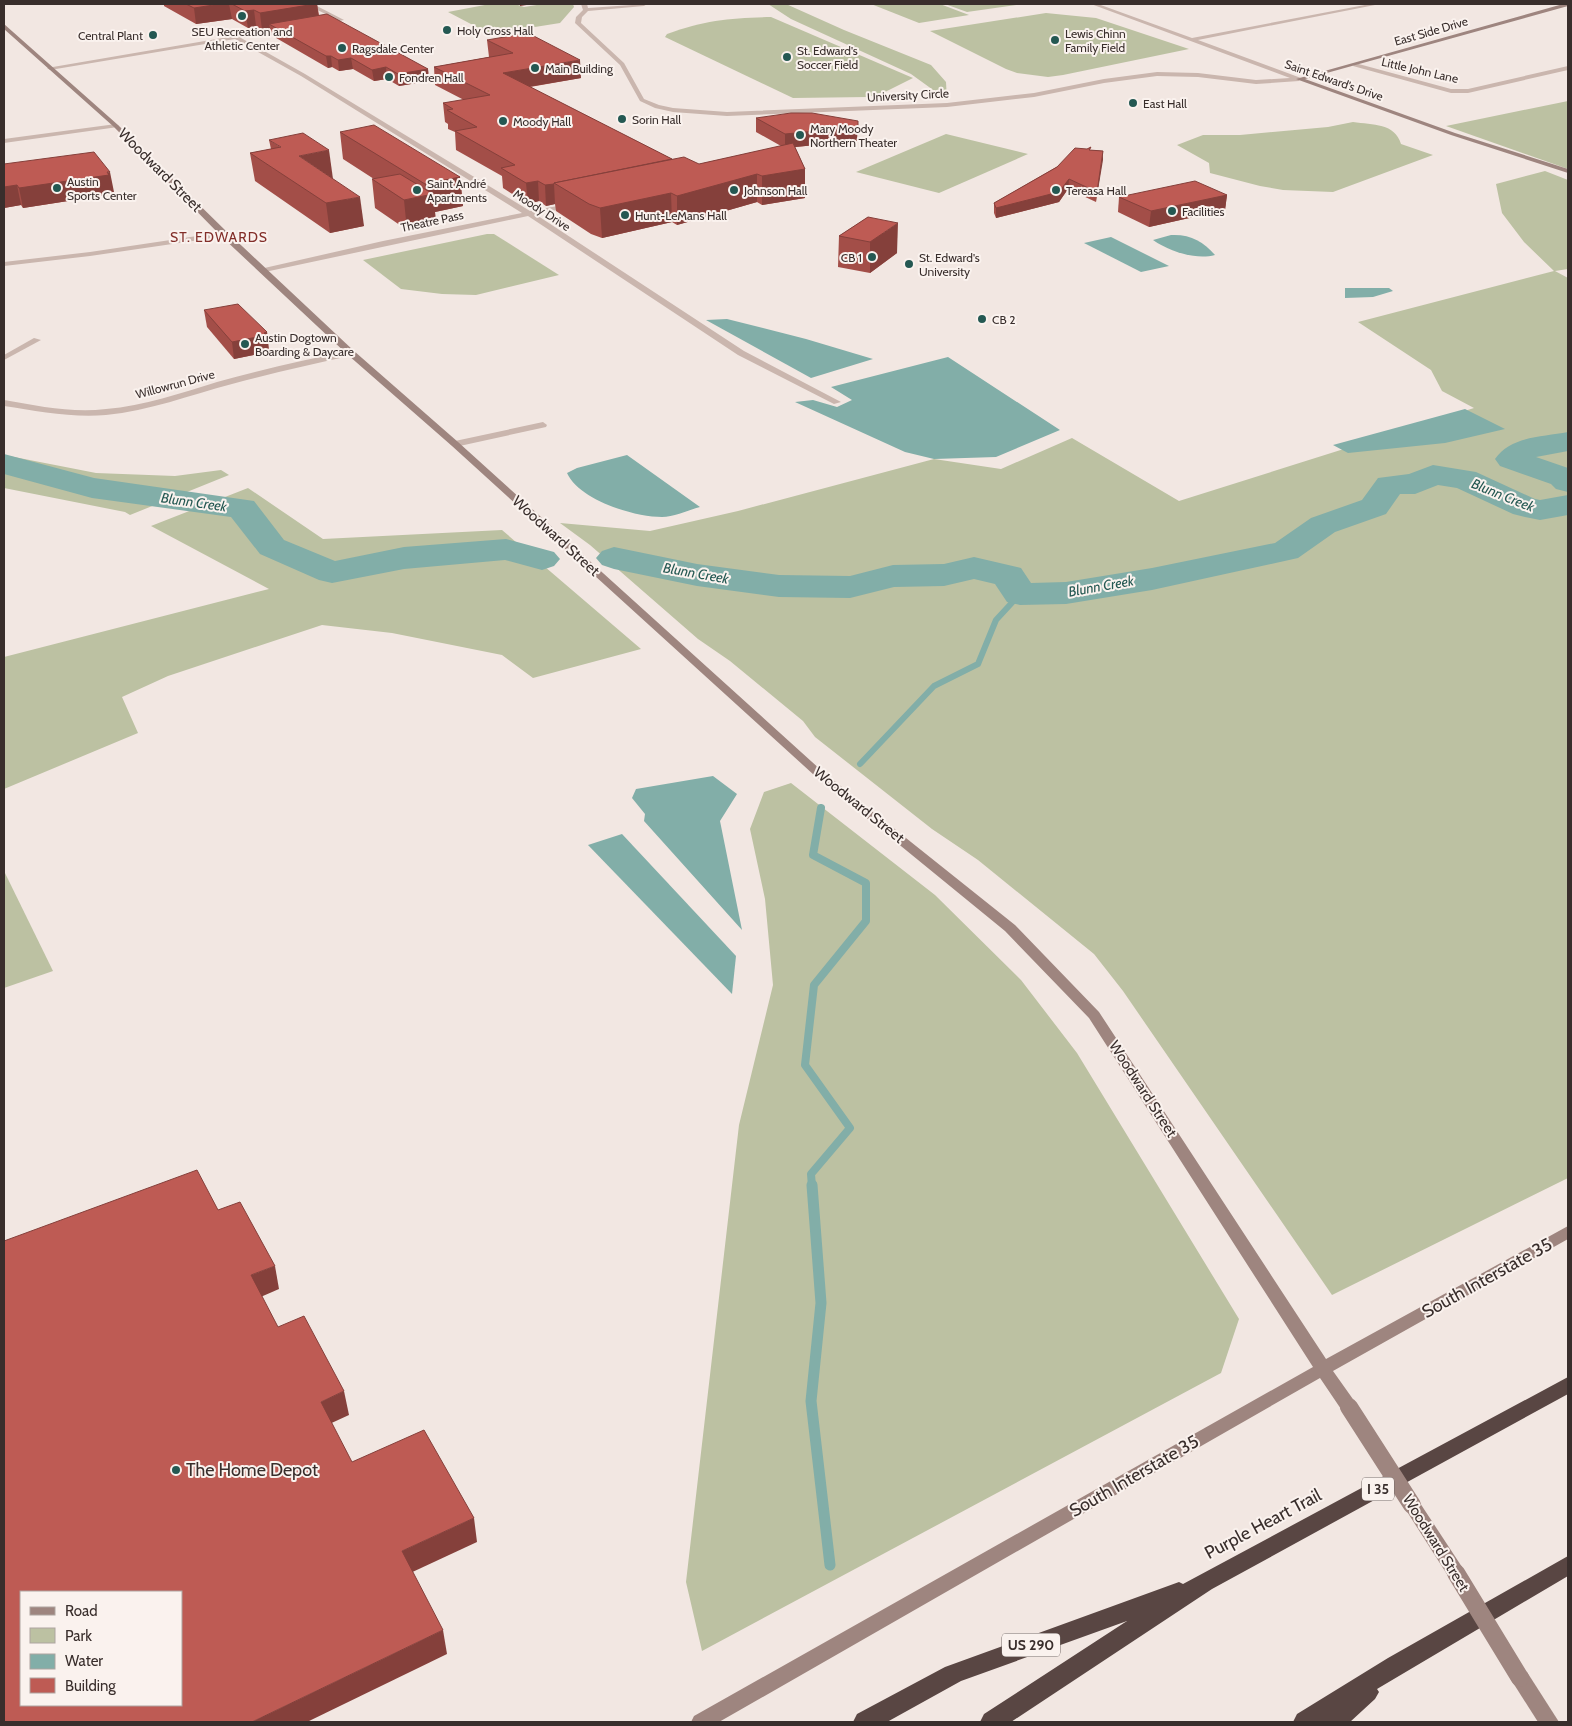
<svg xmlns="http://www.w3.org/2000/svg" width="1572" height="1726" font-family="Cabin,sans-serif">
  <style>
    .green { fill: #bcc1a2 }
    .water { fill: #82aea8 }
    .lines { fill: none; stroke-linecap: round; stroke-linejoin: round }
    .stream-far2 { stroke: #82aea8; stroke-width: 6 }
    .stream-far1 { stroke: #82aea8; stroke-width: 8 }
    .stream { stroke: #82aea8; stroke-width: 11 }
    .river { fill: #82aea8; fill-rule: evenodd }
    .street { fill: #cab6ae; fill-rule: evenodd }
    .secondary { fill: #9e857f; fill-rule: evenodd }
    .highway { fill: #594643; fill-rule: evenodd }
    .secondary-bridge { stroke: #9e857f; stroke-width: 18 }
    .wall { fill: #a34e48 }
    .shaded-wall { fill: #85403b }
    .building { fill: #be5b54; stroke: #85403b; fill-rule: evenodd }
    .poi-dot { fill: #245852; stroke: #faf2ee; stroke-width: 2 }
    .labels { text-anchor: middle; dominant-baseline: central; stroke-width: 4; stroke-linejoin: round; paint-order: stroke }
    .far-poi-label { font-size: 12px; fill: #392e2c; stroke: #faf2ee; text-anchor: start }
    .far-street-label { font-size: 12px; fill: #392e2c; stroke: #faf2ee }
    .far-neighbourhood-label { font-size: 14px; letter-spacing: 1px; fill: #832f2a; stroke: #faf2ee }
    .far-water-label { font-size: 14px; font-style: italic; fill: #245852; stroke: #faf2ee }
    .shield { fill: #faf2ee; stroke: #736966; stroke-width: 1 }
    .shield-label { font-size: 14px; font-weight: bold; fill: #392e2c }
    .street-label { font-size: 15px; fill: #392e2c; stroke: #faf2ee }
    .near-street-label { font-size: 18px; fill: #392e2c; stroke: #faf2ee }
    .near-poi-label { font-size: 18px; fill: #392e2c; stroke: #faf2ee; text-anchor: start }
  </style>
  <rect width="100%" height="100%" fill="#f2e7e2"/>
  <g class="green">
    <path d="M490 4H515L524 7 543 4H573L574 7 560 23 490 34 448 12Z"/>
    <path d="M768 4H786L844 30 931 65 946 82 947 100 911 74 791 19Z"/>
    <path d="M871 4H940L969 15 919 23Z"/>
    <path d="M945 4H1023L967 12Z"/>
    <path d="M1046 13 1096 18 1189 49 1063 75 1048 77 1017 73 1006 69 930 31Z"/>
    <path d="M771 17 913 78 885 92 868 97 793 98 665 37 667 34C705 20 731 18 771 17Z"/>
    <path d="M1568 101V169L1446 126Z"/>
    <path d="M1353 122C1373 125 1395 123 1401 144L1433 155 1333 192 1283 190 1260 186 1210 173 1209 163 1177 145 1203 135H1240L1328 127Z"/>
    <path d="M946 134 1028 154 939 193 856 172Z"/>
    <path d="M1545 171 1568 180V269L1555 271 1568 278V1178L1332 1295 1123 991 1094 954 978 860 932 829 815 737 803 721 730 661 698 639 590 545 560 523 650 531 738 511 934 459 1001 469 1072 438 1179 501 1474 408 1442 391 1431 370 1358 322 1554 271 1524 242 1502 213 1496 184Z"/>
    <path d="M487 234H494L559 275 476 295 442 294 401 289 363 260Z"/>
    <path d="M4 455 96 473 175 476 221 470 229 475 130 515 125 512 4 488Z"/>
    <path d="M248 488 323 539 502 530 641 649 533 678 502 655 392 633 322 625 168 676 122 697 138 733 4 789V657L269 589 151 526Z"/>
    <path d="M791 783 935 895 1021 980 1077 1053 1239 1319 1221 1373 702 1651 686 1582 739 1125 773 985 765 899 750 829 764 792Z"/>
    <path d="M4 871 53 971 4 988Z"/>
  </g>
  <g class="water">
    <path d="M1171 235C1190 234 1203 241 1215 255 1196 260 1170 252 1153 240Z"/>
    <path d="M1111 237 1169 266 1141 272 1084 243Z"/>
    <path d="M1345 288H1389L1393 291 1373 297 1345 298Z"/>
    <path d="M727 319 806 339 873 359 811 378 706 320Z"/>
    <path d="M948 357 1060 430 996 457 934 459 905 452 795 402 813 400 837 407 852 400 831 387Z"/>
    <path d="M1465 409 1505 429 1445 443 1348 453 1333 445Z"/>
    <path d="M627 455 700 507C689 510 674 517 662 517 634 517 579 500 567 473L577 468Z"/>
    <path d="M713 776 737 794 720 821 742 930 644 821 645 814 632 798 636 789Z"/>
    <path d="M622 834 736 956 732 994 588 845Z"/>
  </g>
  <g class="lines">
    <path class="stream-far2" d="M860 764 934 686 978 664 996 620 1020 594"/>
    <path class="stream-far1" d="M812 1187 811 1174 850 1128 805 1065 814 985 866 921V883L813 855 821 808"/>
    <path class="stream" d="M812 1185 821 1303 811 1401 830 1565"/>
    <g class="river">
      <path d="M1568 432V451L1536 457 1568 468V492L1556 489 1551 484 1500 466 1495 459C1511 436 1542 437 1568 432Z"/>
      <path d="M4 454 94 478 254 501 284 540 335 561 404 547 506 539 554 552 560 559 554 566 542 570 505 560 404 569 332 583 319 580 260 554 231 517 92 498 4 474Z"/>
      <path d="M1433 465 1476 472 1535 499 1540 500 1568 495V515L1540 520 1525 517 1513 514 1457 488 1438 485 1415 494H1400L1386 514 1335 532 1298 558 1152 590 1066 604 1020 605 1007 602 995 584 974 579 944 586 894 587 850 598 779 597 697 586 614 569 602 565 596 558 602 551 614 547 697 564 779 575 850 576 893 565 944 564 974 557 1021 568 1031 583 1066 582 1152 568 1275 543 1311 518 1362 500 1378 478 1409 474Z"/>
    </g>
    <g class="street">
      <path d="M306 4H313L344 20 339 21Z"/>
      <path d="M581 4H587L588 8 647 4 644 6 588 11 582 17 581 23 624 63 644 99 659 105 673 108 727 112 947 103 1034 93 1104 79 1157 72 1198 73 1256 80 1290 78 1091 4H1098L1192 38 1370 4H1380L1198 40 1301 78 1299 81 1256 84 1198 77 1157 76 1104 83 1034 97 947 107 727 116 673 112 655 108 640 101 620 65 575 23 576 17 583 10Z"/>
      <path d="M287 27 289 30 241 38 305 74 530 211 574 203V207L535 214 744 351 841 402 834 404 738 355 528 216 260 273V269L383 241 522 213 301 76 235 39 50 70 47 68Z"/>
      <path d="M1355 63 1451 89H1468L1568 66V70L1468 93H1451L1353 66Z"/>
      <path d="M116 124 119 126 118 127 4 143V139Z"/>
      <path d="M224 232 228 234 227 236 90 256 4 266V262L90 252Z"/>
      <path d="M34 338 41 340 4 360V355Z"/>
      <path d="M351 351 355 353 354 355C313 364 272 373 232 384 190 395 149 411 106 415 72 418 37 411 4 406V400C38 406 72 413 106 409 144 406 181 393 217 382 261 370 306 359 351 351Z"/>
      <path d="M543 422 547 425 546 427 455 447 450 444 455 441Z"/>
    </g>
    <g class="secondary">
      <path d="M1563 4H1568V6L1305 79 1455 133 1568 169V173L1451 135 1296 79Z"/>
      <path d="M4 24 118 125 227 232 354 351 458 442 822 771 1015 925 1099 1012 1326 1359 1568 1226V1239L1333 1371 1355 1402 1357 1407 1355 1412 1349 1414 1343 1412 1320 1378 719 1722H691L694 1716 1313 1367 1089 1018 1005 931 814 775 452 446 348 355 221 236 114 127 4 29Z"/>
      <path d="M1412 1498 1418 1500 1462 1567 1465 1573 1462 1579 1456 1581 1450 1579 1406 1510 1403 1505 1406 1500Z"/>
      <path d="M1520 1669 1527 1672 1559 1722H1538L1510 1678 1513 1672Z"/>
    </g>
    <g class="highway">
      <path d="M1568 1377V1394L1212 1589 1011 1722H980L984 1714 1127 1621 961 1681 887 1722H853L857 1714 945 1667 1179 1582 1183 1584Z"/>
      <path d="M1568 1556V1576L1377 1689 1379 1692 1375 1699 1350 1722H1293L1297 1714 1388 1658Z"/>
    </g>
    <g class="secondary-bridge">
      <path d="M1349 1407 1412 1505"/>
      <path d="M1456 1573 1520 1678"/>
    </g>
  </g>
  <g class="wall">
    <path d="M164 4H317L319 15 428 69 429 81 399 86 387 79 374 81 353 69 339 71 332 67 328 68 271 35 270 28 262 30 256 26 248 28 232 19 196 24 164 6Z"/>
    <path d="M487 40 581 78 530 87 672 159 699 164 781 146 756 132V118L857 141 795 147 805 169V198L762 205 757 202 677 225 672 222 602 238 591 234 556 211 555 204 546 206 539 201 528 204 503 188 502 176 456 150 455 132 448 129V124L445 122 443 103 464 100 435 85 434 67 489 57Z"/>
    <path d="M340 132 460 177 463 206 435 212 436 224 407 230 375 208 372 179H374L343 159Z"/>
    <path d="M269 140 333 179 364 226 330 233 255 181 250 153 271 149Z"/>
    <path d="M1091 147 1090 150 1103 151 1096 202 1068 189 1059 202 996 218 994 213V203Z"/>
    <path d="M4 164 114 192H112L113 194 23 208 21 205 4 208Z"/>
    <path d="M1227 195 1225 210 1149 227 1118 212 1119 197Z"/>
    <path d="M868 217 897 253 870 273 838 267 839 236Z"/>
    <path d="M204 310 267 332 269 352 234 359 207 327Z"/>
  </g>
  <g class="shaded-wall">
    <path d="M220 4H229L232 19 196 24 194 8Z"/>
    <path d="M305 4H317L319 20 269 24 270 28 262 30 260 13Z"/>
    <path d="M520 4H533L520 6Z"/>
    <path d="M254 10 256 26 248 28 245 11Z"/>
    <path d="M326 56H331L332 67 328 68Z"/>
    <path d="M351 58 353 69 339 71 338 60Z"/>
    <path d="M580 60 581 78 504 91 503 73Z"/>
    <path d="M386 67 387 79 374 81 372 70Z"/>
    <path d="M428 69 429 81 399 86 398 74Z"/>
    <path d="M858 121 857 141 785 148V134Z"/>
    <path d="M329 150 333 179 299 156Z"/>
    <path d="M1103 151V160L1096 202 1097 192Z"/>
    <path d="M805 169V198L762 205V176Z"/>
    <path d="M110 172 114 192H112L113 194 23 208 19 188Z"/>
    <path d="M757 174V202L677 225V196Z"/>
    <path d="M460 177 463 206 435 212 436 224 407 230 404 200 426 196 425 184Z"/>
    <path d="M1069 179 1068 189 1059 202 996 218V208Z"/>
    <path d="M538 181 539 201 528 204 526 183Z"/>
    <path d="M554 184 555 204 546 206 545 185Z"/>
    <path d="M17 185 21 205 4 208V187Z"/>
    <path d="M671 193 672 222 602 238 600 208Z"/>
    <path d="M1227 195 1225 210 1149 227 1151 211Z"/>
    <path d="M360 197 364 226 330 233 326 203Z"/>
    <path d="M898 223 897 253 870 273V242Z"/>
    <path d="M267 332 269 352 234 359 232 342Z"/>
    <path d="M275 1266 279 1289 256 1299 251 1275Z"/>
    <path d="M344 1391 349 1415 325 1426 321 1402Z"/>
    <path d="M474 1518 477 1542 406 1575 402 1551Z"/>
    <path d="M443 1630 447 1654 307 1722H252Z"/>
  </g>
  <g class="building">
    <path d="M186 4H220L194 8Z"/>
    <path d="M232 4H315L260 13 254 10 245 11Z"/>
    <path d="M327 14 428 69 398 74 386 67 372 70 351 58 338 60 331 56H326L269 24Z"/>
    <path d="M528 33 580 60 503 73 672 159 554 183V184L545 185 538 181 526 183 501 168 515 165 455 131 477 127 447 110 453 109 443 103 490 95 434 67 513 53 487 40Z"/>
    <path d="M791 113H812L858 121V127L785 134 756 118Z"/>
    <path d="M374 125 460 177 425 184 340 132Z"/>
    <path d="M303 133 329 150 299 156 360 197 326 203 250 153 281 147 269 140Z"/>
    <path d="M793 143 805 169 762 176 757 174 677 196 671 193 600 208 589 204 554 183 684 157 699 164Z"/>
    <path d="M1091 147 1089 150 1103 151 1097 192 1069 179 1059 192 996 208 994 203 1057 167 1075 148 1087 149Z"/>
    <path d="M94 152 110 172H107L109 175 19 188 17 185 4 187V164Z"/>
    <path d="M400 174 433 194 404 200 372 179Z"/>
    <path d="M1195 181 1227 195 1151 211 1119 197Z"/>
    <path d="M868 217 898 223 870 242 839 236Z"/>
    <path d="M238 304 267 332 264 333 267 335 232 342 204 310Z"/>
    <path d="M197 1170 218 1210 240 1202 275 1266 251 1275 278 1327 304 1316 344 1391 321 1402 352 1462 424 1430 474 1518 402 1551 443 1630 252 1722H4V1241ZM21 1592H181V1705H21Z"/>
  </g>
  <g class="poi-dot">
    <circle cx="242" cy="16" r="5"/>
    <circle cx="447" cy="30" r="5"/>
    <circle cx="153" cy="35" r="5"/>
    <circle cx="1055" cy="40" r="5"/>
    <circle cx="342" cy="48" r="5"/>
    <circle cx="787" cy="57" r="5"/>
    <circle cx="535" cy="68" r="5"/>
    <circle cx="389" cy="77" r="5"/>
    <circle cx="1133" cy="103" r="5"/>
    <circle cx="622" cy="119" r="5"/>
    <circle cx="503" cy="121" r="5"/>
    <circle cx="800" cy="135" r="5"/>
    <circle cx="57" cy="188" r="5"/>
    <circle cx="417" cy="190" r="5"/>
    <circle cx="734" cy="190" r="5"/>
    <circle cx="1056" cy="190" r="5"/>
    <circle cx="1172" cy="211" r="5"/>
    <circle cx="625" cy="215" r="5"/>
    <circle cx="872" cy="257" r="5"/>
    <circle cx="909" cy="264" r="5"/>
    <circle cx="982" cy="319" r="5"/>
    <circle cx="245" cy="344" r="5"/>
    <circle cx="176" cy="1470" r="5"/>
  </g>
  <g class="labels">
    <g class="far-poi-label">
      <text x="457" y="30">Holy Cross Hall</text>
      <text x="242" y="31" text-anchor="middle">SEU Recreation and<tspan x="242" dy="14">Athletic Center</tspan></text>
      <text x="1065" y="33">Lewis Chinn<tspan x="1065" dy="14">Family Field</tspan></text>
      <text x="143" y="35" text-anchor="end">Central Plant</text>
      <text x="352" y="48">Ragsdale Center</text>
      <text x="797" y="50">St. Edward's<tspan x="797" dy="14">Soccer Field</tspan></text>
      <text x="545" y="68">Main Building</text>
      <text x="399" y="77">Fondren Hall</text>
      <text x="1143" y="103">East Hall</text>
      <text x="632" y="119">Sorin Hall</text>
      <text x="513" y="121">Moody Hall</text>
      <text x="810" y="128">Mary Moody<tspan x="810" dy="14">Northern Theater</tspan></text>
      <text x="67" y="181">Austin<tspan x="67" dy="14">Sports Center</tspan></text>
      <text x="427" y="183">Saint André<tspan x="427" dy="14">Apartments</tspan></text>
      <text x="744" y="190">Johnson Hall</text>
      <text x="1066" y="190">Tereasa Hall</text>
      <text x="1182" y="211">Facilities</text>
      <text x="635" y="215">Hunt-LeMans Hall</text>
      <text x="862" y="257" text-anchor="end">CB 1</text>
      <text x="919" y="257">St. Edward's<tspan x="919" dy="14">University</tspan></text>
      <text x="992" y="319">CB 2</text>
      <text x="255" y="337">Austin Dogtown<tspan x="255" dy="14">Boarding &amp; Daycare</tspan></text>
    </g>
    <g class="far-street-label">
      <text transform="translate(1431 31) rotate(-16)">East Side Drive</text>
      <text transform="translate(1420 70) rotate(13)">Little John Lane</text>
      <text transform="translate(1334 80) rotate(19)">Saint Edward's Drive</text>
      <text transform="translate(908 95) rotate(-3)">University Circle</text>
      <text transform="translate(542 210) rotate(33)">Moody Drive</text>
      <text transform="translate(432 221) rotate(-12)">Theatre Pass</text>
      <text transform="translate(175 384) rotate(-15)">Willowrun Drive</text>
    </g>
    <g class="far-neighbourhood-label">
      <text x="219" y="237">ST. EDWARDS</text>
    </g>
    <g class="far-water-label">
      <text transform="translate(1503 495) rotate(22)">Blunn Creek</text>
      <text transform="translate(194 502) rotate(8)">Blunn Creek</text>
      <text transform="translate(696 573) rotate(10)">Blunn Creek</text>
      <text transform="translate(1101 586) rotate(-10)">Blunn Creek</text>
    </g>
    <g class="shield">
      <rect x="1362" y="1477.5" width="32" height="23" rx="4"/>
      <rect x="1002" y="1633.5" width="58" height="23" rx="4"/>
    </g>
    <g class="shield-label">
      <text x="1378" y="1489">I 35</text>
      <text x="1031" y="1645">US 290</text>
    </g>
    <g class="street-label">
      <text transform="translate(160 170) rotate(45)">Woodward Street</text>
      <text transform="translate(556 536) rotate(42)">Woodward Street</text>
      <text transform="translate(859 805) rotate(39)">Woodward Street</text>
      <text transform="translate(1143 1089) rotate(57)">Woodward Street</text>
      <text transform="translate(1436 1543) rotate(58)">Woodward Street</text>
    </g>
    <g class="near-street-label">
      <text transform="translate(1487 1278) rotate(-29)">South Interstate 35</text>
      <text transform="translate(1134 1476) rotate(-30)">South Interstate 35</text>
      <text transform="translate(1263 1524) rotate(-28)">Purple Heart Trail</text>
    </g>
    <g class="near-poi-label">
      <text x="186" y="1470">The Home Depot</text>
    </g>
  </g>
  <rect width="1572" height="1726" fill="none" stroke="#392e2c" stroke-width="10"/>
  <rect x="20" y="1591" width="162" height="115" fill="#faf2ee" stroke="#ada4a0"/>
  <rect x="30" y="1607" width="25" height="8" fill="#9e857f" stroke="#ada4a0"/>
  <text x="65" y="1616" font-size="15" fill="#392e2c">Road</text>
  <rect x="30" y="1628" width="25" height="15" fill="#bcc1a2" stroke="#ada4a0"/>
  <text x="65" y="1641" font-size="15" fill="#392e2c">Park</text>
  <rect x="30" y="1654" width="25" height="15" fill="#82aea8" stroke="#ada4a0"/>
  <text x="65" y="1666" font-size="15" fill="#392e2c">Water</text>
  <rect x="30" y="1678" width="25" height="15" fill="#be5b54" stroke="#ada4a0"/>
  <text x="65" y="1691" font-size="15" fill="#392e2c">Building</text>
</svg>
